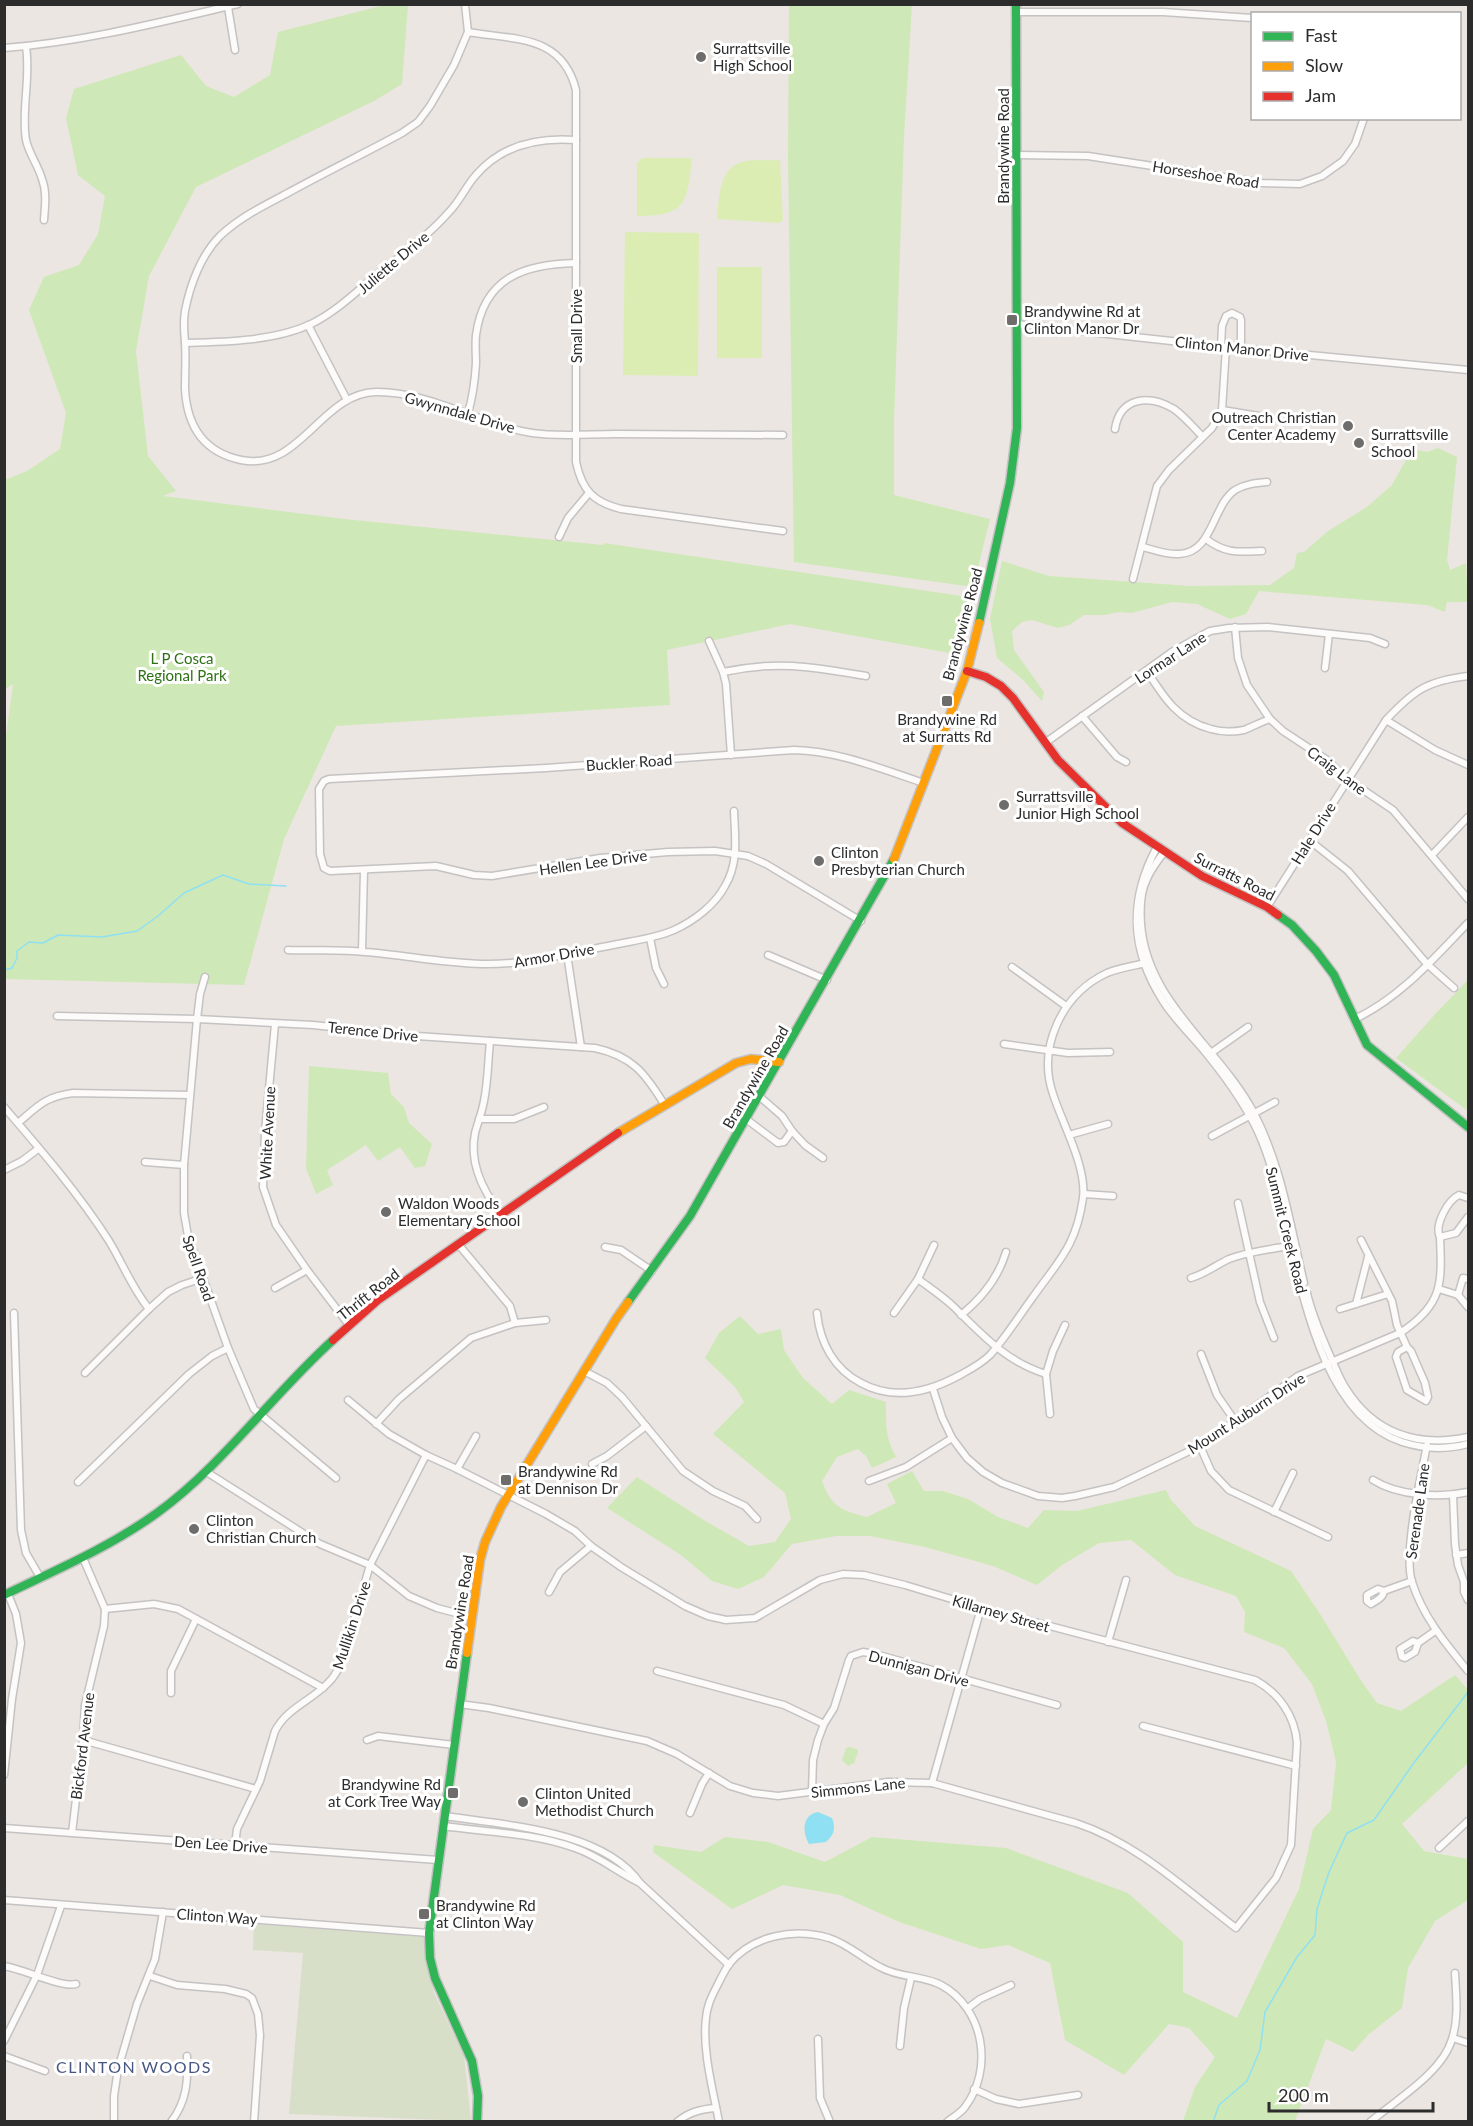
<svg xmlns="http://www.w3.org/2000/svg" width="1473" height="2126" font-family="Lato,sans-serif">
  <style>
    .green { fill: #cfe8b7 }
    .cemetery { fill: #d8dfc8 }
    .pitch { fill: #dcedb4 }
    .water { fill: #8fe0f2 }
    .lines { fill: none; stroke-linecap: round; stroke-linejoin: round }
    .stream { stroke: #8fe0f2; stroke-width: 1.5 }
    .street-casing { stroke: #c4c2c3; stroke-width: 9 }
    .fast-casing { stroke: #c4c2c3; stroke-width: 11 }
    .slow-casing { stroke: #c4c2c3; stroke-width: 11 }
    .jam-casing { stroke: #c4c2c3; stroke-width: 11 }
    .street { stroke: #fcfbfa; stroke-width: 6 }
    .fast { stroke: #30b455; stroke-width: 8 }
    .slow { stroke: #ff9f0a; stroke-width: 8 }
    .jam { stroke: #e5322d; stroke-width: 8 }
    .poi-dot { fill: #6f6d6b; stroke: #fff; stroke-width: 2 }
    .labels { text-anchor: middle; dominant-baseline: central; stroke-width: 6; stroke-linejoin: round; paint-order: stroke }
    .poi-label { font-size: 15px; fill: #2c2c2c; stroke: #fff; text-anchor: start }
    .street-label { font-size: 15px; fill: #2c2c2c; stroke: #fff }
    .park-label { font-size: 15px; fill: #2d7114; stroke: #fff }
    .neighbourhood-label { font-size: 16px; letter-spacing: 1.5px; fill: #475681; stroke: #fff }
  </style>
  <rect width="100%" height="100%" fill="#ebe6e1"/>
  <g class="green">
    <path d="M385 5H408L402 84 374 101 196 187 149 276 136 351 148 456 176 491 163 496 344 519 603 545 604 543 975 598 961 655 790 624 667 650 670 705 336 726 284 839 244 985 5 979 4 750 13 684 5 689V480L27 471 60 449 66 413 29 310 44 277 79 265 98 234 105 196 78 175 66 118 74 89 181 55 206 86 234 97 270 75 278 32Z"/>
    <path d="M789 5H912L904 137 894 420V495L990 519 973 587 794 562 788 159Z"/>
    <path d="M1438 448 1457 457 1447 560 1450 570 1466 563 1468 602H1447L1445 612 1427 605 1259 591 1246 614 1230 619 1197 604 1172 602 1132 613 1118 612 1105 615H1084L1069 625 1058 628 1032 620 1022 622 1012 631 1014 650 1044 692 1042 701 1023 680 997 658 990 619 1002 561 1049 576 1190 586 1270 585 1294 568 1297 553 1304 552 1328 531 1367 507 1392 485 1412 449 1427 452Z"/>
    <path d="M1468 980V1111L1396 1058 1438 1011Z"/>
    <path d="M309 1066 388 1073 391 1094 404 1107 409 1123 432 1144 425 1166 415 1168 400 1147 378 1161 366 1145 327 1170 333 1185 316 1194 306 1168Z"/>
    <path d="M740 1316 758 1334 781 1329 784 1350 803 1378 832 1404 849 1390 886 1402C886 1425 885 1437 896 1457L872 1468 866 1456 858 1449 837 1457 822 1481C832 1507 840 1510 867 1517L896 1503 887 1484 912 1471 924 1491H943L968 1499 998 1517 1028 1528 1044 1510 1077 1511 1166 1490 1171 1500 1195 1526 1291 1571 1320 1614 1360 1679 1377 1703 1401 1711 1455 1675 1468 1690V1763L1402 1824 1424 1851 1468 1859V1900L1435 1921 1408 1968 1402 2008 1368 2035 1353 2052 1326 2039 1295 2121H1183L1195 2087 1215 2057 1189 2028 1169 2024 1124 2075 1065 2040 1050 1963 1008 1945 981 1949 899 1922 840 1895 783 1885 732 1909 653 1852 654 1845 701 1852 725 1837 768 1842 825 1862 872 1837 1006 1848 1128 1893 1183 1942V1992L1237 2018 1299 1889 1313 1829 1331 1810 1336 1762 1326 1721 1312 1684 1284 1648 1244 1632 1245 1612 1236 1596 1175 1575 1131 1540 1099 1543 1062 1565 1037 1585 993 1566 925 1547 870 1536H836L792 1544 764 1577 738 1589 712 1581 681 1555 607 1508 637 1477 702 1519 749 1546 775 1542 791 1519 785 1493 713 1434 744 1402 735 1387 705 1358 719 1333Z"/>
    <path d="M849 1747 857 1749 858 1752 854 1763 848 1766 842 1760 846 1748Z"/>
  </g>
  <path class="cemetery" d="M254 1924 426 1937 434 1993 464 2056 471 2121 289 2114 303 1953 253 1950Z"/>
  <g class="pitch">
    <path d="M642 158H692C687 203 687 216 637 216V163Z"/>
    <path d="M780 160 783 220 779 223 717 219C719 200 718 169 742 162 753 159 768 161 780 160Z"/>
    <path d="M625 232 699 233 698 376 623 375Z"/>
    <rect x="717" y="267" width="45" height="91"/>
  </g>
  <path class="water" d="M818 1812 832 1818C836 1828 834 1835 826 1842L809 1844C802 1832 802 1815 818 1812Z"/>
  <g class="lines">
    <g class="stream">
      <path d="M4 970 12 968 17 958V951L29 942 43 943 58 935 102 937 137 931 158 916 184 893 223 875 249 884 286 886"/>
      <path d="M1213 2122 1219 2105 1247 2081 1260 2050 1265 2012 1297 1957 1315 1935 1317 1909 1329 1872 1347 1833 1374 1820 1413 1764 1468 1692"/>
    </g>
    <defs>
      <g id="street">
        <path d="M465 4 468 32 454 65 430 106 418 122 402 133C363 154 324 173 286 194 263 206 239 218 220 236 201 255 190 285 185 311 183 322 184 331 185 342 186 358 185 373 185 389 187 426 203 452 241 460 300 472 321 393 376 392 428 391 481 425 532 433 559 437 588 434 616 434 671 434 727 435 783 435"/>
        <path d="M228 7 235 50"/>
        <path d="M1016 12H1163L1252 18"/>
        <path d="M468 32C514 40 562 34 576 90V462C582 490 593 502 621 509L783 531"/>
        <path d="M26 47C31 78 21 109 26 140 29 154 38 165 42 179 47 192 45 206 44 220"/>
        <path d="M4 48C83 42 161 22 238 4"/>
        <path d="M1016 155 1088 156 1262 183 1300 184 1322 176 1343 161 1355 144 1364 118"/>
        <path d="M1016 324 1226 347 1468 370"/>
        <path d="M308 325 347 400"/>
        <path d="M185 343C225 342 275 341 311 324 334 313 354 294 373 278 399 257 427 237 449 212 460 201 466 186 476 175 502 145 538 137 576 140"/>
        <path d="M1221 347 1222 326 1226 316 1232 313 1240 317 1241 320V349"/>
        <path d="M1222 410 1271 418"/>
        <path d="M468 413C473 396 475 380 476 363 476 354 475 344 476 335 484 277 525 264 576 263"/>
        <path d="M1115 429C1120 397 1149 394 1174 409 1184 416 1193 427 1202 436"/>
        <path d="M559 537 568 518 589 493"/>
        <path d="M1206 539C1226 554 1238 552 1262 551"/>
        <path d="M1143 547C1154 550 1167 555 1179 554 1213 553 1212 506 1235 490 1245 484 1256 483 1267 482"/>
        <path d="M1133 579 1157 486 1169 470 1212 428 1222 410 1226 347"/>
        <path d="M1235 627 1238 658 1247 685 1270 719 1283 731 1327 760 1347 779 1393 810 1468 899"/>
        <path d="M709 641 723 672 726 684 731 755"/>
        <path d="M1325 668 1329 634"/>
        <path d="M1147 671C1164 698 1179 721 1211 729 1221 732 1234 732 1244 730 1252 727 1261 722 1270 719"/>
        <path d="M723 672C777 660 813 667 866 676"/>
        <path d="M1082 716 1117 757 1126 762"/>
        <path d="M1386 720 1435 750 1468 765"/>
        <path d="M1045 743 1172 652 1210 631 1229 628 1268 627 1370 638 1385 644"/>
        <path d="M1309 840 1348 871 1427 964 1454 988"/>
        <path d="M1157 847C1128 900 1130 950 1163 1001 1175 1020 1192 1036 1206 1053 1228 1080 1249 1109 1262 1141 1297 1226 1301 1408 1402 1442 1424 1449 1446 1450 1468 1444"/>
        <path d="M1164 852C1158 861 1151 869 1147 879 1140 892 1140 909 1141 924 1147 1003 1219 1047 1254 1113 1282 1167 1290 1225 1304 1283"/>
        <path d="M1432 855 1468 817"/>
        <path d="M1267 907 1386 720C1414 690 1427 681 1468 676"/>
        <path d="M861 921 766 864 748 856 715 851 668 852 600 858 492 876 474 875 436 866 330 871 324 868 320 854 319 789 324 781 329 779 546 768 794 750C839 751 881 769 924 783"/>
        <path d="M650 938 656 968 664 984"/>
        <path d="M288 950C313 951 340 949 365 952 404 955 443 963 482 964 524 965 567 954 608 946 630 941 654 939 674 930 694 921 715 905 725 886 739 863 735 837 734 811"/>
        <path d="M362 951 364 871"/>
        <path d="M567 954 581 1047"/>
        <path d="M768 955 827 980"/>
        <path d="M1012 967 1066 1006"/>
        <path d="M205 977 200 994 197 1019 184 1165V1213L188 1236 228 1348 254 1409 336 1478"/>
        <path d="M57 1016 197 1019 313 1025 417 1036 595 1048C632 1056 645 1073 664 1104"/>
        <path d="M1355 1019C1401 997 1433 959 1468 923"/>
        <path d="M275 1024 265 1132 263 1187 276 1225 307 1270 349 1325"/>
        <path d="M490 1041C488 1061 488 1081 484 1101 482 1112 478 1122 475 1133 469 1163 482 1190 501 1214"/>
        <path d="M1004 1044 1068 1053 1110 1052"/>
        <path d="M1211 1053 1248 1027"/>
        <path d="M759 1096 782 1116 792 1131 805 1145 823 1158"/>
        <path d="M4 1107C41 1150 79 1194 109 1241 123 1264 132 1288 149 1309"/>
        <path d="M479 1119H514L544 1107"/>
        <path d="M746 1119 778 1143 784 1142 792 1131"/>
        <path d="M18 1123C39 1105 45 1097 73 1093L190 1095"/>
        <path d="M1069 1135 1108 1124"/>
        <path d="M1212 1136 1275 1102"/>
        <path d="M145 1162 184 1165"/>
        <path d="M4 1170 22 1161 38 1149"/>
        <path d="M1084 1194 1113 1196"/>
        <path d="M1468 1198 1459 1195C1448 1200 1434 1225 1440 1237L1456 1233 1468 1217"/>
        <path d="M1238 1203 1260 1302 1274 1338"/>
        <path d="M1361 1240 1392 1301 1397 1325 1407 1347 1411 1351 1425 1383 1428 1397 1426 1401 1407 1390 1396 1357 1398 1352 1407 1347"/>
        <path d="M458 1244 510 1306 515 1323"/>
        <path d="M605 1247 621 1250 652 1271"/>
        <path d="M1191 1278C1205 1274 1216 1265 1229 1259 1250 1251 1273 1249 1295 1245"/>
        <path d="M918 1279C930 1288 944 1297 955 1308 983 1336 1007 1362 1046 1374"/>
        <path d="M275 1288 307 1270"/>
        <path d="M1439 1289 1458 1295 1468 1307"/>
        <path d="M1307 1293C1312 1316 1322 1337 1331 1358 1336 1368 1339 1378 1345 1387 1373 1433 1417 1448 1468 1437"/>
        <path d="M1458 1295 1463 1278 1468 1279"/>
        <path d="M1356 1304 1368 1257"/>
        <path d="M1340 1309 1388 1294"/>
        <path d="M14 1313 21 1530 26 1553 40 1577"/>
        <path d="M817 1313C820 1343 834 1369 861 1383 894 1401 929 1392 960 1375 971 1369 981 1364 990 1355 1006 1337 1019 1316 1033 1297 1060 1259 1076 1246 1083 1198 1087 1167 1062 1123 1053 1094 1037 1047 1062 994 1107 973 1119 968 1133 966 1146 963"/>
        <path d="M894 1313 918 1279 934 1245"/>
        <path d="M961 1315C982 1298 998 1279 1006 1252"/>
        <path d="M1201 1354 1217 1395 1235 1421"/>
        <path d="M584 1371 607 1383 622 1397 683 1471 713 1491 745 1506 757 1519"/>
        <path d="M85 1373 149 1309 168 1292 182 1285 203 1278"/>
        <path d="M933 1389 942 1417 952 1438 967 1458 983 1472 1002 1483 1038 1496 1062 1498 1075 1496 1114 1487 1200 1446 1298 1376 1400 1333C1443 1305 1442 1284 1440 1237"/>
        <path d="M348 1400 389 1434 426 1455 457 1469 546 1514 575 1531 591 1546 621 1567 685 1606 708 1616 726 1620 755 1618 820 1580 843 1574 864 1575 905 1585 981 1608 1255 1680C1279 1693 1295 1716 1297 1743L1291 1845 1276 1878 1236 1928C1186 1890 1137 1843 1076 1823L932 1783 888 1782 778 1796 753 1793 730 1786 677 1754 647 1741 489 1708 459 1704"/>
        <path d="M1050 1414 1046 1374 1053 1351 1065 1325"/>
        <path d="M376 1424 399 1399 471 1338 515 1323 546 1320"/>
        <path d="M1427 1445C1421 1476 1403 1553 1412 1582 1423 1617 1446 1644 1468 1671"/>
        <path d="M1200 1446 1211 1471 1229 1490 1328 1537"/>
        <path d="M592 1464 607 1456 646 1426"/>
        <path d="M457 1469 476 1436"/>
        <path d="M205 1471 320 1544 370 1565 409 1596 437 1608 471 1617"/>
        <path d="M1373 1480C1398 1496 1440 1498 1468 1492"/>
        <path d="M869 1481 906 1467 952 1438"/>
        <path d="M78 1482 189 1374 212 1356 228 1348"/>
        <path d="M1453 1495 1455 1544 1458 1565 1464 1582V1592L1468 1600"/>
        <path d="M1274 1512 1293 1473"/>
        <path d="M1456 1555 1468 1553"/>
        <path d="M1384 1591 1378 1589 1367 1595V1601L1371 1604C1377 1600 1383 1598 1384 1591L1412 1581"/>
        <path d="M549 1592 560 1572 591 1546"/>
        <path d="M105 1609 154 1604 178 1609 323 1688"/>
        <path d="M1108 1642 1126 1580"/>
        <path d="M1418 1643 1415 1652 1405 1658 1402 1657 1400 1649 1413 1641 1418 1643 1435 1631"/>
        <path d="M657 1671 784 1705 824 1724"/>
        <path d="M171 1693V1671L196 1619"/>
        <path d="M1143 1726 1296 1766"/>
        <path d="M83 1740 256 1789"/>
        <path d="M367 1740 378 1736 454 1745"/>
        <path d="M4 1775 12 1699 21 1643 16 1614 8 1594"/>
        <path d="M932 1783 981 1608"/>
        <path d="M812 1792 813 1760 818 1740 824 1724 834 1708 849 1660 851 1656 863 1652 875 1654 1057 1705"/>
        <path d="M690 1813 702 1784 709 1773"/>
        <path d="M445 1816C504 1825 603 1830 640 1883L729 1965"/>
        <path d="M443 1826C486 1832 534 1833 575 1848 599 1856 617 1872 640 1883"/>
        <path d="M4 1828 438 1860"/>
        <path d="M72 1833 83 1740 85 1705 104 1626 105 1609 83 1558"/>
        <path d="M235 1845 237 1829 260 1781 275 1731C287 1708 311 1701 328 1683 336 1676 339 1667 343 1658L370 1565 426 1455"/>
        <path d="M1439 1848 1468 1821"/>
        <path d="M4 1900 429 1933"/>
        <path d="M4 1966C23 1969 62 1988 76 1984"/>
        <path d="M150 1976 177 1985 225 1989 246 1994 252 1998 258 2014 260 2035 254 2122"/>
        <path d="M968 2008 980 1999 1011 1985"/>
        <path d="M1453 2038 1468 2043"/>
        <path d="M818 2039 820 2098 830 2122"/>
        <path d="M4 2041 37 1975 61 1906"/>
        <path d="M900 2046 904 2008 911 1978"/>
        <path d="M4 2056 45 2071"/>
        <path d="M974 2089 996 2099 1019 2104 1078 2095"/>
        <path d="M114 2122V2096L118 2069 137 2004 155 1959 163 1912"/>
        <path d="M171 2122C187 2101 188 2081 187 2056"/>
        <path d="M677 2122C689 2112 701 2109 716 2108"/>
        <path d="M719 2122C713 2090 702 2050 706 2018 707 2005 712 1996 718 1984 721 1978 725 1970 729 1964 753 1935 794 1928 829 1938 848 1944 862 1958 880 1967 899 1978 922 1975 941 1985 984 2008 994 2069 965 2107 961 2113 953 2117 947 2122"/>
        <path d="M1370 2122C1396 2100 1443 2072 1452 2039 1459 2018 1456 1995 1455 1973"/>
      </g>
      <g id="fast">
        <path d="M979 623 1010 483 1017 428 1016 4"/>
        <path d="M1278 915 1292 925 1316 951 1334 975 1367 1045 1468 1127"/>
        <path d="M628 1302 690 1216 894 859"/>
        <path d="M4 1595C56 1570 110 1547 157 1513 222 1466 273 1394 333 1340"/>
        <path d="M467 1653 429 1933 430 1958 435 1978 472 2061 478 2096 477 2122"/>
      </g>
      <g id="slow">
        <path d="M894 859 967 671 979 623"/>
        <path d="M618 1133 736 1063 751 1059 779 1062"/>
        <path d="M467 1653 480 1560 485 1542 501 1507 616 1319 628 1302"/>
      </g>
      <g id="jam">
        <path d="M967 671 986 677 1001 686 1013 698 1058 760 1122 823 1202 876 1267 907 1278 915"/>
        <path d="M333 1340 378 1300 618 1133"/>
      </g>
    </defs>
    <use href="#street" class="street-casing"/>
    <use href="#fast" class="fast-casing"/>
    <use href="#slow" class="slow-casing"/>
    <use href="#jam" class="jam-casing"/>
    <use href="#street" class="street"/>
    <use href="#fast" class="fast"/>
    <use href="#slow" class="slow"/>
    <use href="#jam" class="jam"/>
  </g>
  <g class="poi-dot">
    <circle cx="701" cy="57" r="6"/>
    <rect x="1006" y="314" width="12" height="12" rx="3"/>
    <circle cx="1348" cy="426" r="6"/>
    <circle cx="1359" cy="443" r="6"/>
    <rect x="941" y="695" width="12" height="12" rx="3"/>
    <circle cx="1004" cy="805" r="6"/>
    <circle cx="819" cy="861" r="6"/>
    <circle cx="386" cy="1212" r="6"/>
    <rect x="500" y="1474" width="12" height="12" rx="3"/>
    <circle cx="194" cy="1529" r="6"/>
    <rect x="447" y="1787" width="12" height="12" rx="3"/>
    <circle cx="523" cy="1802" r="6"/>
    <rect x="418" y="1908" width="12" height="12" rx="3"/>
  </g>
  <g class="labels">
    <g class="poi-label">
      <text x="713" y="48">Surrattsville<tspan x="713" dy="17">High School</tspan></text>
      <text x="1024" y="311">Brandywine Rd at<tspan x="1024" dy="17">Clinton Manor Dr</tspan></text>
      <text x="1336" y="417" text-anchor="end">Outreach Christian<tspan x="1336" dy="17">Center Academy</tspan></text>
      <text x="1371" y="434">Surrattsville<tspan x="1371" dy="17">School</tspan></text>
      <text x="947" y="719" text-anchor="middle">Brandywine Rd<tspan x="947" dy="17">at Surratts Rd</tspan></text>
      <text x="1016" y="796">Surrattsville<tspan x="1016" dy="17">Junior High School</tspan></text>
      <text x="831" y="852">Clinton<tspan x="831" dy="17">Presbyterian Church</tspan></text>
      <text x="398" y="1203">Waldon Woods<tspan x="398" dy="17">Elementary School</tspan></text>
      <text x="518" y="1471">Brandywine Rd<tspan x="518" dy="17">at Dennison Dr</tspan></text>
      <text x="206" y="1520">Clinton<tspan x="206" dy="17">Christian Church</tspan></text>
      <text x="441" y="1784" text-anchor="end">Brandywine Rd<tspan x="441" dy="17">at Cork Tree Way</tspan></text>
      <text x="535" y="1793">Clinton United<tspan x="535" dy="17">Methodist Church</tspan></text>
      <text x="436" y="1905">Brandywine Rd<tspan x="436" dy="17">at Clinton Way</tspan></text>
    </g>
    <g class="street-label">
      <text transform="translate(1003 146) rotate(-90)">Brandywine Road</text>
      <text transform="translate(1206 174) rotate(9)">Horseshoe Road</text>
      <text transform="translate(393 262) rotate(-40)">Juliette Drive</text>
      <text transform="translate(576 326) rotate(-90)">Small Drive</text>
      <text transform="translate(1242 348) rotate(6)">Clinton Manor Drive</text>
      <text transform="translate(460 412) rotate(16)">Gwynndale Drive</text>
      <text transform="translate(962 624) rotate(-75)">Brandywine Road</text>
      <text transform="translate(1170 657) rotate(-33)">Lormar Lane</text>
      <text transform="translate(629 762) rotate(-4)">Buckler Road</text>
      <text transform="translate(1337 770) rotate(37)">Craig Lane</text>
      <text transform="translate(1313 833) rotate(-58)">Hale Drive</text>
      <text transform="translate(593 862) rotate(-8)">Hellen Lee Drive</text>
      <text transform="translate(1235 876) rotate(27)">Surratts Road</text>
      <text transform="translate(554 955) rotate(-10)">Armor Drive</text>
      <text transform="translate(373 1031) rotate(6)">Terence Drive</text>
      <text transform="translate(755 1077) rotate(-60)">Brandywine Road</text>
      <text transform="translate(267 1133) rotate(-87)">White Avenue</text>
      <text transform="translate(1287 1230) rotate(76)">Summit Creek Road</text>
      <text transform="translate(199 1268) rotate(71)">Spell Road</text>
      <text transform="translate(368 1294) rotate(-38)">Thrift Road</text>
      <text transform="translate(1246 1413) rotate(-33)">Mount Auburn Drive</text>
      <text transform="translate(1417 1511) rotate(-82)">Serenade Lane</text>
      <text transform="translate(459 1612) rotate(-81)">Brandywine Road</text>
      <text transform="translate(1001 1613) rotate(16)">Killarney Street</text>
      <text transform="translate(351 1625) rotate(-72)">Mullikin Drive</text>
      <text transform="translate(919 1668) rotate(15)">Dunnigan Drive</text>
      <text transform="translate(82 1746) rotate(-83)">Bickford Avenue</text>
      <text transform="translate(858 1787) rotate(-6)">Simmons Lane</text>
      <text transform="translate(221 1844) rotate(4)">Den Lee Drive</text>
      <text transform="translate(217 1916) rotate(4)">Clinton Way</text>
    </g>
    <g class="park-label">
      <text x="182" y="658">L P Cosca<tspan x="182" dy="17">Regional Park</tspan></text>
    </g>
    <g class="neighbourhood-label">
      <text x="134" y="2066">CLINTON WOODS</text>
    </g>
  </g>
  <rect width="1473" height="2126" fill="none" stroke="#2c2c2c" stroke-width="12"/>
  <rect x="1251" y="12" width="210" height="108" fill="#ffffff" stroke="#ababab" stroke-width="1.5"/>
  <rect x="1263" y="32" width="30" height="9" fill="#30b455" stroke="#ababab" stroke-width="1.5"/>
  <text x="1305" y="42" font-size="18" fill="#2c2c2c">Fast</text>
  <rect x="1263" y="62" width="30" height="9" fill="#ff9f0a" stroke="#ababab" stroke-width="1.5"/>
  <text x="1305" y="72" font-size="18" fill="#2c2c2c">Slow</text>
  <rect x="1263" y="92" width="30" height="9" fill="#e5322d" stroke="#ababab" stroke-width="1.5"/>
  <text x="1305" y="102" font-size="18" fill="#2c2c2c">Jam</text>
  <path d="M1269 2102v9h164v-9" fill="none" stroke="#2c2c2c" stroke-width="3"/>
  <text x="1278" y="2102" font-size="18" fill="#2c2c2c" stroke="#ffffff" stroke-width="4.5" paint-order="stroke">200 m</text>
</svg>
